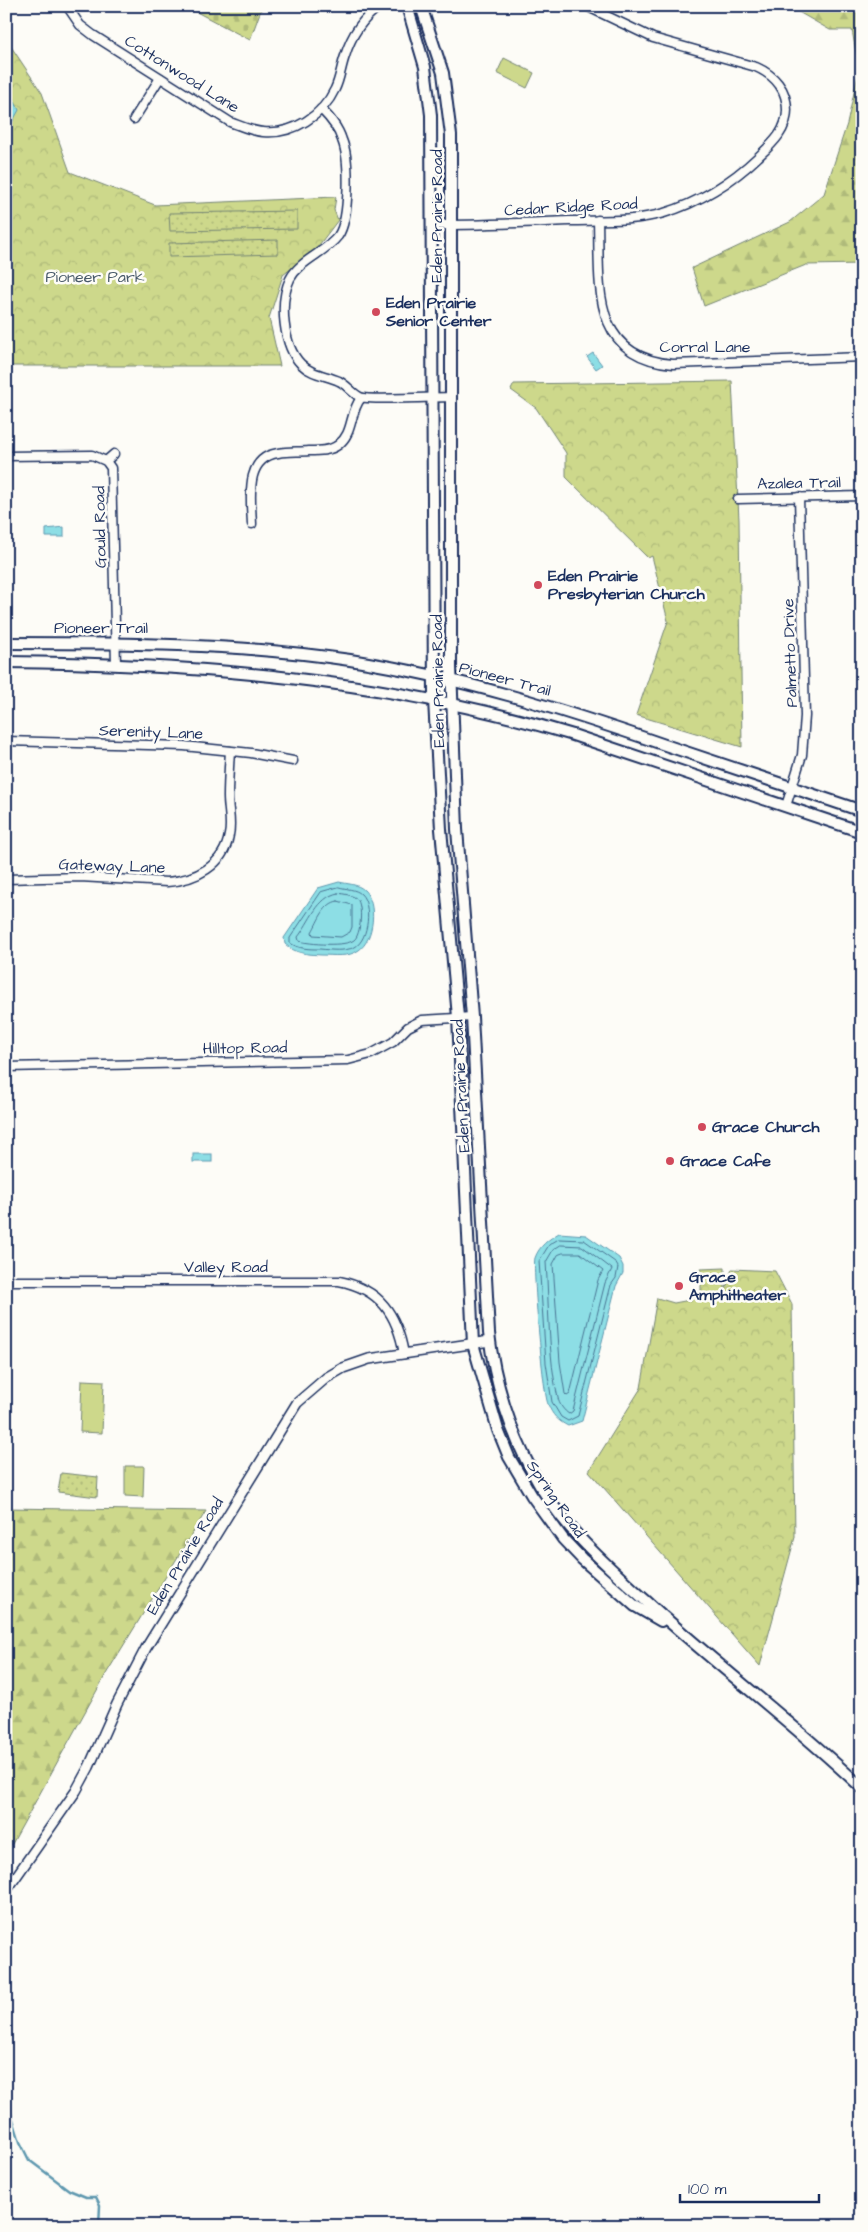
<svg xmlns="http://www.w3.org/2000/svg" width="868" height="2232" font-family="'Architects Daughter',sans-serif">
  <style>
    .grass { fill: #cdd88b; stroke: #748474 }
    .forest { fill: url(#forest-firs); stroke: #748474 }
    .cemetery { fill: url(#cemetery-stones); stroke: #748474 }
    .park { fill: url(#park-crowns); stroke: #748474 }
    .garden { fill: url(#garden-dots); stroke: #748474 }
    .water { fill: #8ddee5; stroke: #5f98af }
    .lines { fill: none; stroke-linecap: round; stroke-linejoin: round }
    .shore { stroke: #497594; stroke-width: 1 }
    .stream { stroke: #5f98af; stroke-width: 2.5 }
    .minor-casing { stroke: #1b2f5e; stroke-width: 11 }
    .tertiary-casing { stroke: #1b2f5e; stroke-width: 12 }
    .secondary-casing { stroke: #1b2f5e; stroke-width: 14 }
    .minor { stroke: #fdfcf7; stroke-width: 8 }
    .tertiary { stroke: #fdfcf7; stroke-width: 9 }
    .secondary { stroke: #fdfcf7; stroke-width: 10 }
    .poi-dot { fill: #d1495b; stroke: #fdfcf7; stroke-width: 2 }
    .labels { text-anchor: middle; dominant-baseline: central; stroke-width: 5; stroke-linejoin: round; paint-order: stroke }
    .street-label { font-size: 16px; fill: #1b2f5e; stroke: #fdfcf7 }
    .park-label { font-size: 16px; fill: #485969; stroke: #fdfcf7 }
    .poi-label { font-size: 16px; font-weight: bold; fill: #1b2f5e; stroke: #fdfcf7; text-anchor: start }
  </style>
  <defs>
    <pattern id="forest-firs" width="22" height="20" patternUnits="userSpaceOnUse" patternTransform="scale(1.25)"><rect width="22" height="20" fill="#cdd88b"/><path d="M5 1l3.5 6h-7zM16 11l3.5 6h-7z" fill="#afba7a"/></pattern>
    <pattern id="cemetery-stones" width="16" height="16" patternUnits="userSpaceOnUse" patternTransform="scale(1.25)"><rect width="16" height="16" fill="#cdd88b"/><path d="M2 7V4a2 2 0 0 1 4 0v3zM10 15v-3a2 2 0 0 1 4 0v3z" fill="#afba7a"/></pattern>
    <pattern id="park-crowns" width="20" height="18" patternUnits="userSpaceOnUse" patternTransform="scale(1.25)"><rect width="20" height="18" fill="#cdd88b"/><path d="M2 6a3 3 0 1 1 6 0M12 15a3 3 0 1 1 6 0" fill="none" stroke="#afba7a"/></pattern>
    <pattern id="garden-dots" width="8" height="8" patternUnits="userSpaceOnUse" patternTransform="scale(1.25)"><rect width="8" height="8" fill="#cdd88b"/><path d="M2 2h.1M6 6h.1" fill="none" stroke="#afba7a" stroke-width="1.8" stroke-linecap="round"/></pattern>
  </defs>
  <rect width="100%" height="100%" fill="#fdfcf7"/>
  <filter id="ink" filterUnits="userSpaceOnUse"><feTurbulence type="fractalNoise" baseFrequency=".02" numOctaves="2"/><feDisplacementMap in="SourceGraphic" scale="10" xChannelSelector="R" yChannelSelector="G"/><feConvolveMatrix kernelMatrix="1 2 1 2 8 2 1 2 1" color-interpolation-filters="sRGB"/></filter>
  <g filter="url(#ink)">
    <g class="grass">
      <path d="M504 58 534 73 527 88 497 73Z"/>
      <path d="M82 1380 104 1381 102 1433 80 1432Z"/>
      <path d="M125 1466H144L143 1497 125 1496Z"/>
    </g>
    <g class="forest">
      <path d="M788 6H862V264L806 265 704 306 692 268 790 222 824 194 847 124 859 70 852 30H830Z"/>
      <path d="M6 1508 206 1511 106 1674 12 1844 6 1850Z"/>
    </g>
    <path class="cemetery" d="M185 6H265L262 7 250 40Z"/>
    <g class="park">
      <path d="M6 39 42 93 70 172 155 205 336 197 334 210 338 220 316 249 283 275 269 318 280 366H6Z"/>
      <path d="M732 381 739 520 742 747 636 715 668 621 652 556 648 558 566 477V453L536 408 511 390 514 384Z"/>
      <path d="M725 1268V1292L732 1269 775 1271 792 1304 795 1537 760 1666 589 1471 641 1388 657 1298 674 1303 722 1294H701V1269Z"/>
    </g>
    <g class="garden">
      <path d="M297 211V229L170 231 169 213Z"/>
      <path d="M278 240V254L169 257V243Z"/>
      <path d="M61 1473 98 1477 97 1497 58 1492Z"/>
    </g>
    <g class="water">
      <path d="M6 84 19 110 6 133Z"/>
      <path d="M593 353 602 365 596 369 587 357Z"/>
      <path d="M64 527V537H46V529Z"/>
      <path d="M339 882C347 884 358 884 364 890 378 903 374 940 359 950 348 958 334 955 321 955 307 954 296 954 285 944L284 938 318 888Z"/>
      <rect x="193" y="1154" width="19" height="8"/>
      <path d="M559 1233 586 1235 619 1258 623 1266V1273L616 1286 582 1421 568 1426C558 1421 552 1415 548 1404 543 1393 532 1266 535 1258 539 1246 549 1239 559 1233Z"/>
    </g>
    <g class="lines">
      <g class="shore">
        <path d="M339 887C345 889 356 889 361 894 372 905 369 939 355 947 344 952 331 950 320 949 309 949 299 949 290 943V938L321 892Z"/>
        <path d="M338 893C343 894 353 895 357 899 363 906 361 935 354 940 345 947 309 944 299 941L298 937C310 922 317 897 338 893Z"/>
        <path d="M338 901 352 905V927L350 932 341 937 313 935 312 932C319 920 324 903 338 901Z"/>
        <path d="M559 1239 584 1240 615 1262 618 1267 616 1278 611 1285 578 1416 568 1421 561 1417 552 1402 546 1363 539 1261 549 1245Z"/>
        <path d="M561 1245 582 1246 612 1269 605 1283 573 1411 569 1414C564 1411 559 1404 558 1398 548 1360 549 1303 546 1262L553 1250Z"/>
        <path d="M563 1253H580L603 1271 598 1280 570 1394 567 1396 565 1394 560 1362 553 1264 558 1255Z"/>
      </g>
      <path class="stream" d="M6 2084 8 2103 20 2142 29 2160 69 2190 86 2197H96L100 2205 99 2226"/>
      <defs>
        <g id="minor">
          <path d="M67 6 80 25 93 35 230 122C241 126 251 131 263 132 293 135 323 115 335 89 340 79 341 67 345 56 351 36 363 18 380 6"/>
          <path d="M321 109C330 118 338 127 342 140 350 159 350 219 338 236 325 253 300 260 290 279 279 302 283 346 301 364 312 375 326 375 339 381 347 385 352 393 360 397 368 401 437 397 451 397"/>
          <path d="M134 119 160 78"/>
          <path d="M598 220C600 282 589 357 673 364L862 357"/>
          <path d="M432 225C478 225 524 223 569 221 601 220 633 222 664 213 698 203 732 182 758 157 772 144 787 131 787 110 787 89 774 75 756 67L653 38 586 6"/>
          <path d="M6 456 92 455 106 461 111 468 116 664"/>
          <path d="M106 461 114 454"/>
          <path d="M738 499 862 496"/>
          <path d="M252 524C251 498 244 458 278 453 288 451 299 452 309 451 319 451 330 451 338 445 354 433 349 413 361 398"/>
          <path d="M6 741 184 746 251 753 293 761"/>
          <path d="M786 806 802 755 805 716 799 497"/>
          <path d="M6 879 80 877 167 882C195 880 224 866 229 835 232 822 228 810 228 797 228 781 229 766 230 751"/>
          <path d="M6 1067 348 1060 371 1054 393 1042 408 1027 422 1020 472 1017"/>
          <path d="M6 1281H339C380 1289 397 1314 404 1354"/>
        </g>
        <path id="tertiary" d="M6 1891 76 1791 89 1767 117 1704 146 1648 297 1403 326 1378 343 1368 369 1359 490 1341"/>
        <g id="secondary">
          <path d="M407 6 425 67 431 115 434 700 441 829 458 1017 473 1344 498 1430 509 1457 532 1496 563 1539 582 1559 635 1606 661 1621"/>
          <path d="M421 6 443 73 451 135V667L457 829 472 1017 489 1333C494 1381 510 1431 533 1473 559 1524 603 1562 645 1600 716 1665 793 1722 862 1788"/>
          <path d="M6 643C122 643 236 643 350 660 459 677 561 709 665 745 731 767 796 789 862 811"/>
          <path d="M6 662C198 664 388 679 573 735L862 832"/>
        </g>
      </defs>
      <use href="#minor" class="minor-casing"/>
      <use href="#tertiary" class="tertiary-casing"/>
      <use href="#secondary" class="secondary-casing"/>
      <use href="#minor" class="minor"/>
      <use href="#tertiary" class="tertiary"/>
      <use href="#secondary" class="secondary"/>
    </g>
  </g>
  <g class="poi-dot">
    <circle cx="376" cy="312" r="5"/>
    <circle cx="538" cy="585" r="5"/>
    <circle cx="702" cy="1127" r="5"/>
    <circle cx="670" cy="1161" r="5"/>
    <circle cx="679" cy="1286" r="5"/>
  </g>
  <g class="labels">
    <g class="street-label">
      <text transform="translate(182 74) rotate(32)">Cottonwood Lane</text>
      <text transform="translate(571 207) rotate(-3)">Cedar Ridge Road</text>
      <text transform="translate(437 216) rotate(-90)">Eden Prairie Road</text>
      <text x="705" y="347">Corral Lane</text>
      <text transform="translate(799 483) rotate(-1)">Azalea Trail</text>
      <text transform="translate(100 527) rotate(-91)">Gould Road</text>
      <text x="101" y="628">Pioneer Trail</text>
      <text transform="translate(790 653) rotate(-92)">Palmetto Drive</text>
      <text transform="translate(505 679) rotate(15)">Pioneer Trail</text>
      <text transform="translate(438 681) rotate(-91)">Eden Prairie Road</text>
      <text transform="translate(151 732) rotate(2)">Serenity Lane</text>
      <text transform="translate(112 866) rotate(2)">Gateway Lane</text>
      <text transform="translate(245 1048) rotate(-1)">Hilltop Road</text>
      <text transform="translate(461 1086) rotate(-93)">Eden Prairie Road</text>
      <text x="226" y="1267">Valley Road</text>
      <text transform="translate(556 1499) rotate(55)">Spring Road</text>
      <text transform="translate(185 1556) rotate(-59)">Eden Prairie Road</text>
    </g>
    <g class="park-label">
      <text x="95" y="277">Pioneer Park</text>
    </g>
    <g class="poi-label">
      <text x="386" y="303">Eden Prairie<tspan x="386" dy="18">Senior Center</tspan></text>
      <text x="548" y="576">Eden Prairie<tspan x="548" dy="18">Presbyterian Church</tspan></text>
      <text x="712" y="1127">Grace Church</text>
      <text x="680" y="1161">Grace Cafe</text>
      <text x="689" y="1277">Grace<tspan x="689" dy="18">Amphitheater</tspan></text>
    </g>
  </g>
  <rect width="868" height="2232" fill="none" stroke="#fdfcf7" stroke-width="25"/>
  <rect x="12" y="12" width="843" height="2207" fill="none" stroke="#1b2f5e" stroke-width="2" filter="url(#ink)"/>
  <path d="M680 2194v8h139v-8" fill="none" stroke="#1b2f5e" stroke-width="2.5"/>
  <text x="688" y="2194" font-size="15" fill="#1b2f5e" stroke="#fdfcf7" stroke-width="4" paint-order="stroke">100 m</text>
</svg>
